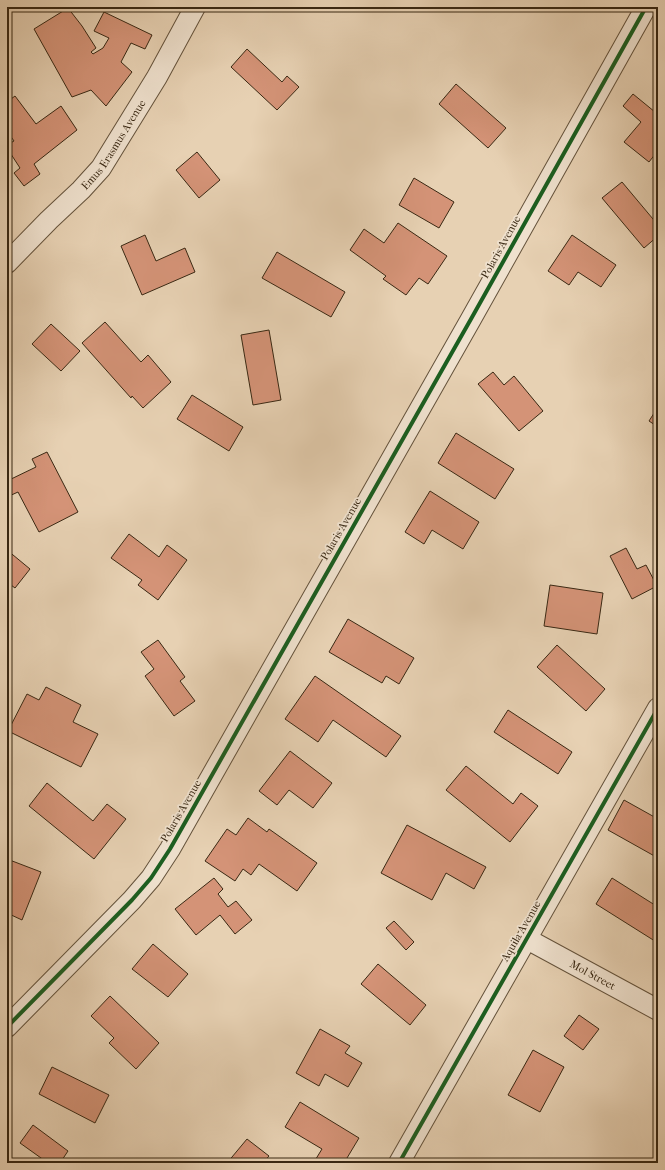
<svg xmlns="http://www.w3.org/2000/svg" width="665" height="1170" font-family="'IM FELL French Canon',serif">
  <style>
    .building { fill: #d49377; stroke: #392813 }
    .lines { fill: none; stroke-linecap: round; stroke-linejoin: round }
    .street-casing { stroke: #64523b; stroke-width: 22 }
    .street { stroke: #efe1ce; stroke-width: 20 }
    .cycleway-casing { stroke: #efe1ce; stroke-width: 6 }
    .cycleway { stroke: #1b5e20; stroke-width: 4 }
    .labels { text-anchor: middle; dominant-baseline: central; stroke-width: 3.5; stroke-linejoin: round; paint-order: stroke }
    .street-label { font-size: 11px; fill: #392813; stroke: #efe1ce }
  </style>
  <rect width="100%" height="100%" fill="#e7d1b3"/>
  <filter id="stains"><feTurbulence type="fractalNoise" baseFrequency=".005" numOctaves="4"/><feColorMatrix values="0 0 0 0 .2 0 0 0 0 .09 0 0 0 0 .02 0 0 0 .5 -.17"/></filter>
  <radialGradient id="worn" r=".72"><stop offset=".6" stop-color="#630" stop-opacity="0"/><stop offset="1" stop-color="#630" stop-opacity=".3"/></radialGradient>
  <g class="building">
    <path d="M68 8 82 26 96 48 91 52 93 54 103 48 109 38 94 31 104 12 152 35 145 49 131 43 121 62 132 72 106 106 91 90 72 97 34 29Z"/>
    <path d="M247 49 282 82 287 76 299 87 277 110 231 67Z"/>
    <path d="M456 84 506 128 488 148 439 104Z"/>
    <path d="M633 94 655 112 658 109V155L656 153 649 162 624 142 641 122 623 106Z"/>
    <path d="M15 96 36 124 61 106 77 130 34 164 40 174 24 186 14 173 20 168 7 148V145L14 141 7 131V102Z"/>
    <path d="M197 152 220 180 199 198 176 170Z"/>
    <path d="M414 178 454 202 439 228 399 205Z"/>
    <path d="M622 182 658 225V236L644 248 602 198Z"/>
    <path d="M398 223 447 256 428 284 419 278 406 295 383 279 386 276 350 250 364 229 384 243Z"/>
    <path d="M145 235 156 261 185 248 195 272 142 295 121 246Z"/>
    <path d="M572 235 616 265 601 287 578 272 569 285 548 271Z"/>
    <path d="M277 252 345 292 331 317 262 278Z"/>
    <path d="M105 322 141 362 148 355 171 382 143 408 132 396 131 398 82 343Z"/>
    <path d="M51 324 80 351 61 371 32 344Z"/>
    <path d="M269 330 281 400 253 405 241 335Z"/>
    <path d="M493 372 504 385 514 376 543 411 519 431 478 384Z"/>
    <path d="M192 395 243 427 229 451 177 419Z"/>
    <path d="M658 407V427L649 421Z"/>
    <path d="M456 433 514 469 495 499 438 463Z"/>
    <path d="M47 452 78 512 39 532 18 492 7 497V481L36 467 32 459Z"/>
    <path d="M430 491 479 522 463 549 432 530 424 544 405 532Z"/>
    <path d="M129 534 159 557 167 545 187 560 158 600 138 585 142 580 111 558Z"/>
    <path d="M626 548 637 569 646 565 657 586 632 599 610 556Z"/>
    <path d="M7 550 30 569 15 588 7 582Z"/>
    <path d="M550 585 603 593 597 634 544 626Z"/>
    <path d="M348 619 414 658 399 684 386 676 382 683 329 652Z"/>
    <path d="M158 640 185 677 180 681 195 701 174 716 145 676 154 669 141 652Z"/>
    <path d="M557 645 605 689 586 711 537 667Z"/>
    <path d="M315 676 401 736 386 757 333 720 318 742 285 719Z"/>
    <path d="M46 687 81 705 73 722 98 734 81 767 8 731 27 694 39 700Z"/>
    <path d="M508 710 572 752 558 774 494 732Z"/>
    <path d="M290 751 332 783 313 808 289 790 277 805 259 791Z"/>
    <path d="M466 766 513 804 521 793 538 806 510 842 446 790Z"/>
    <path d="M47 783 93 821 107 804 126 819 94 859 29 806Z"/>
    <path d="M624 800 658 819V858L608 830Z"/>
    <path d="M248 818 267 832 269 829 317 863 297 891 259 864 251 875 243 869 235 881 205 861 227 829 236 835Z"/>
    <path d="M407 825 486 867 474 889 446 873 432 900 381 873Z"/>
    <path d="M7 859 41 872 22 920 7 913Z"/>
    <path d="M214 878 223 889 218 894 228 907 236 901 252 920 235 934 220 915 196 935 175 909Z"/>
    <path d="M612 878 658 907V943L596 904Z"/>
    <path d="M394 921 414 942 406 950 386 928Z"/>
    <path d="M153 944 188 974 168 997 132 969Z"/>
    <path d="M378 964 426 1005 410 1025 361 984Z"/>
    <path d="M110 996 159 1043 136 1069 109 1043 114 1038 91 1016Z"/>
    <path d="M579 1015 599 1029 583 1050 564 1036Z"/>
    <path d="M320 1029 350 1046 345 1053 362 1063 348 1087 325 1074 319 1086 296 1073Z"/>
    <path d="M533 1050 564 1067 540 1112 508 1095Z"/>
    <path d="M52 1067 109 1095 95 1123 39 1094Z"/>
    <path d="M300 1102 359 1138 344 1163H316L314 1162 322 1149 285 1127Z"/>
    <path d="M33 1125 68 1151 60 1163H48L20 1143Z"/>
    <path d="M247 1139 269 1156 263 1163H227Z"/>
  </g>
  <g class="lines">
    <defs>
      <g id="street">
        <path id="s1" d="M7 263 49 220 81 190 101 168 157 77 195 7"/>
        <path id="s2" d="M527 939 658 1010"/>
        <path d="M7 1027 132 900 151 878 170 849 471 319 646 7"/>
        <path d="M399 1163 658 708"/>
      </g>
    </defs>
    <use href="#street" class="street-casing"/>
    <use href="#street" class="street"/>
    <defs>
      <g id="cycleway">
        <path d="M7 1027 132 900 151 878 170 849 471 319 646 7"/>
        <path d="M399 1163 658 708"/>
      </g>
    </defs>
    <use href="#cycleway" class="cycleway-casing"/>
    <use href="#cycleway" class="cycleway"/>
  </g>
  <g class="labels">
    <g class="street-label">
      <text stroke="none"><textPath href="#s1" startOffset="160">Emus Erasmus Avenue</textPath></text>
      <text transform="translate(501 247) rotate(-61)">Polaris Avenue</text>
      <text transform="translate(341 529) rotate(-60)">Polaris Avenue</text>
      <text transform="translate(181 811) rotate(-60)">Polaris Avenue</text>
      <text transform="translate(521 931) rotate(-60)">Aquila Avenue</text>
      <text stroke="none"><textPath href="#s2" startOffset="75">Mol Street</textPath></text>
    </g>
  </g>
  <rect width="665" height="1170" fill="none" stroke="#e7d1b3" stroke-width="24"/>
  <rect x="8" y="8" width="649" height="1154" fill="none" stroke="#392813" stroke-width="2"/>
  <rect x="12" y="12" width="641" height="1146" fill="none" stroke="#392813"/>
  <rect width="100%" height="100%" filter="url(#stains)"/>
  <rect width="100%" height="100%" fill="url(#worn)"/>
</svg>
